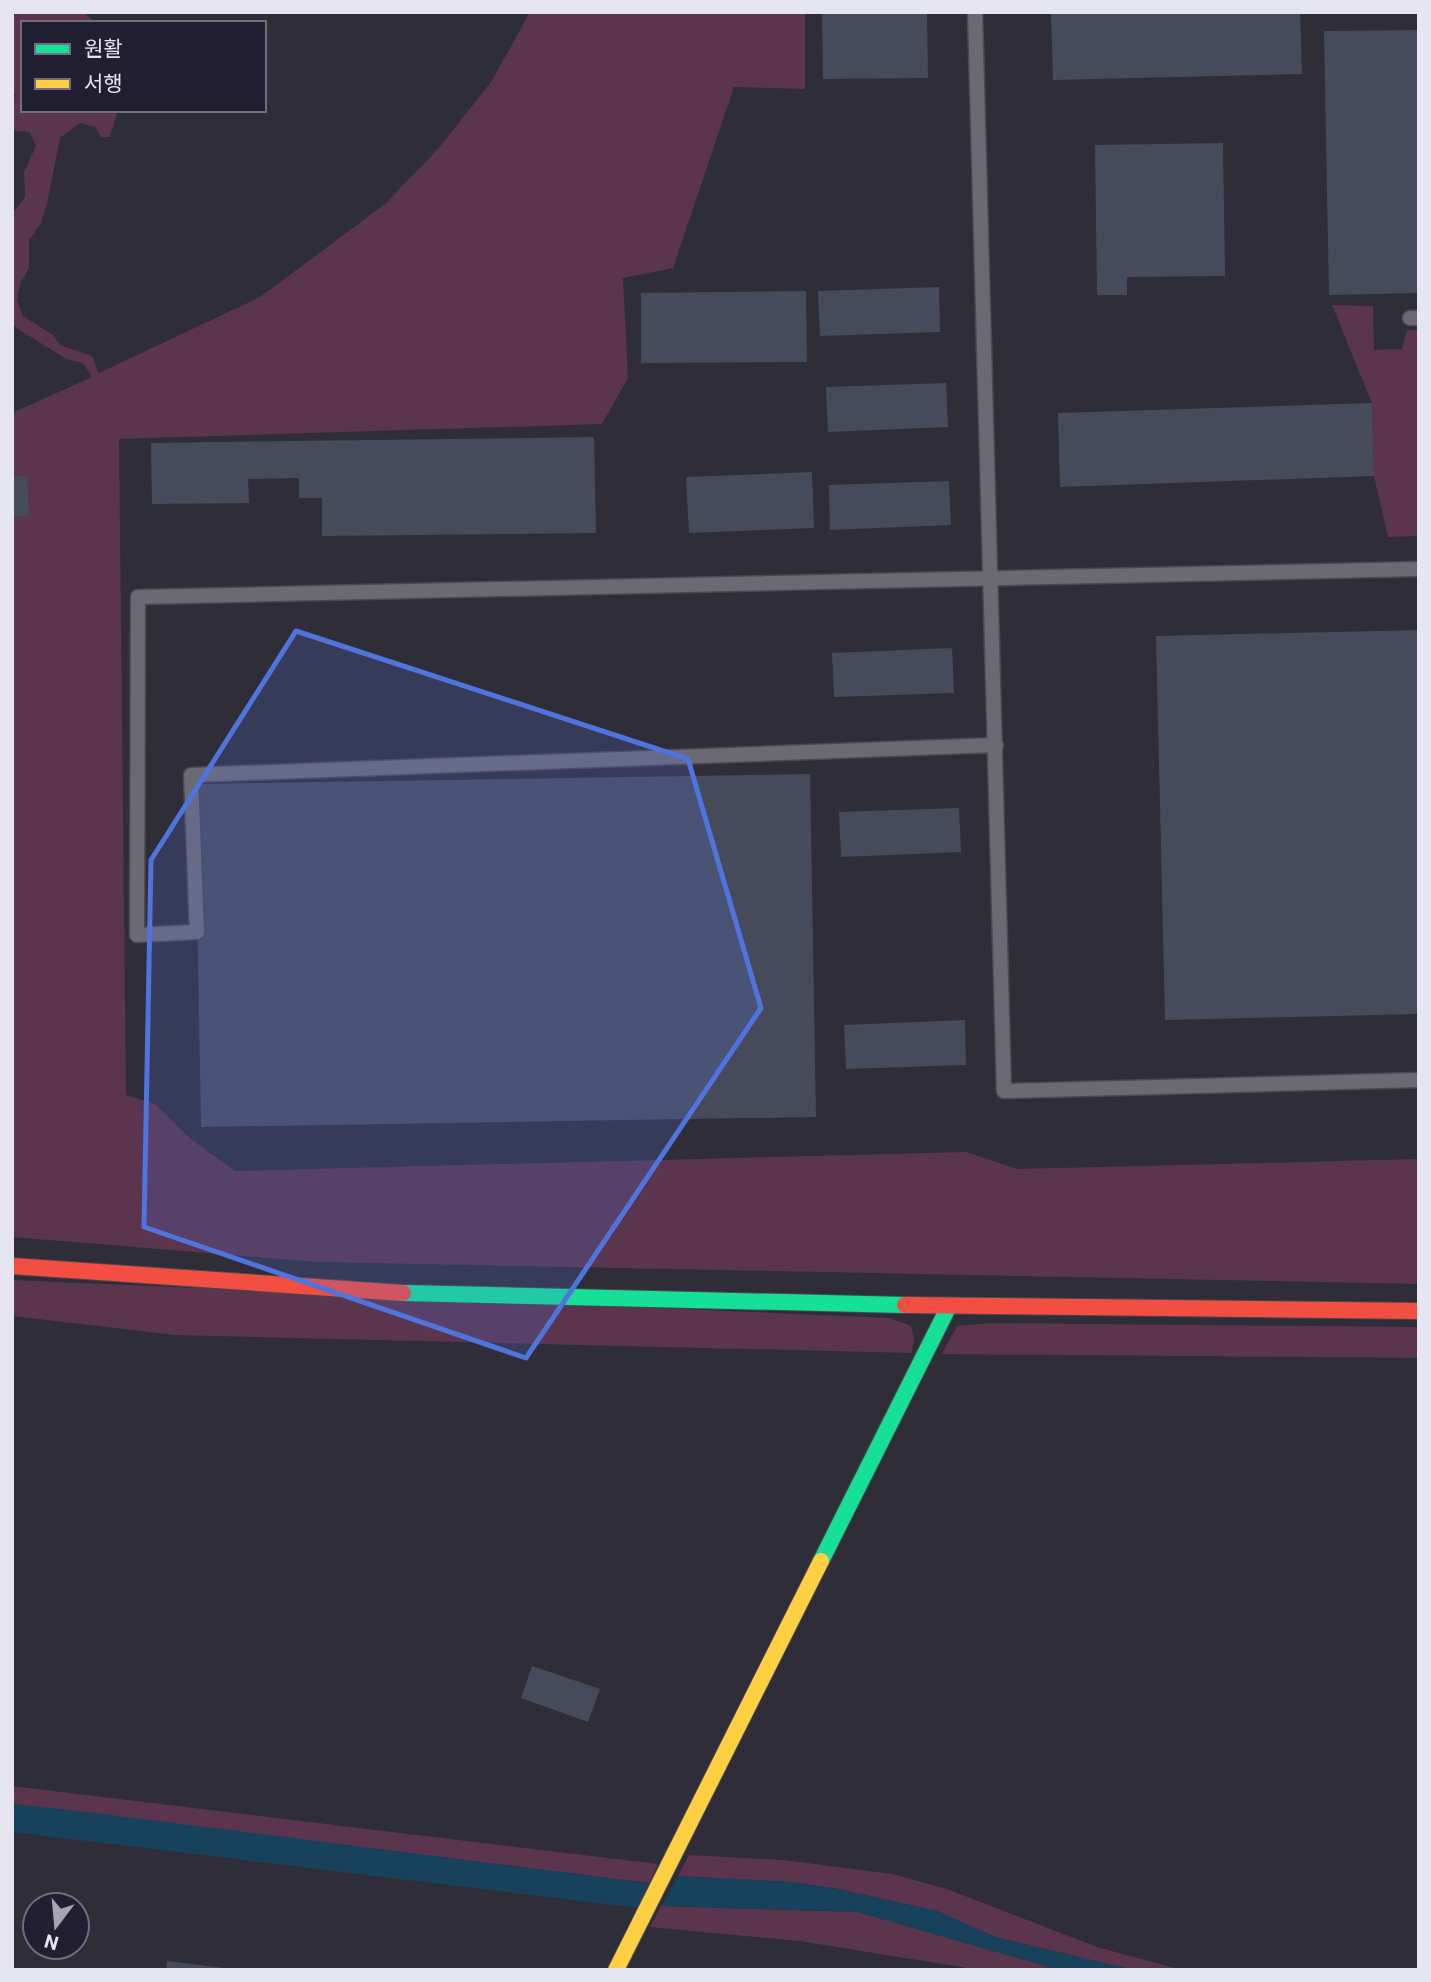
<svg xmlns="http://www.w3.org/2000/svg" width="1431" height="1982" font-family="Roboto,'Noto Sans KR',sans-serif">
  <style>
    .green { fill: #5b354d }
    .water { fill: #18415b }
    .building { fill: #464b5c }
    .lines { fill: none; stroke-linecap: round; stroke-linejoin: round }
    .lane-casing { stroke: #4a4851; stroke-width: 17 }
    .fast-casing { stroke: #4a4851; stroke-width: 18 }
    .slow-casing { stroke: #4a4851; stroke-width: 18 }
    .jam-casing { stroke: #4a4851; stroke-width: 18 }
    .lane { stroke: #6b6974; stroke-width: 14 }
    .fast { stroke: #16e098; stroke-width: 16 }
    .slow { stroke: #ffcf43; stroke-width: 16 }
    .jam { stroke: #f24e42; stroke-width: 16 }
    .marked { fill: #4f74de; fill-opacity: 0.2; stroke: #4f74de; stroke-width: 5; stroke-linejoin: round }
  </style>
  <rect width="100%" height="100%" fill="#2f2d38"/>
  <g class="green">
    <path d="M12 12H84L94 23H23V110H118L110 137H101L95 127 80 123 60 138 47 204 40 225 29 240V268L20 284 17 301 23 316 53 335 60 345 92 356 99 373 260 297 385 204 438 149 491 82 530 12H805V89L734 87 673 268 623 278 628 378 602 424 119 439 126 1095 155 1104 192 1140 235 1171 967 1152 1017 1169 1419 1159V1284L318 1262 12 1237V413L92 377 83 363 66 359 12 325V214L25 197 24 172 36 146 30 132 12 131V98L16 96 12 91Z"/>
    <path d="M1332 305 1373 306 1374 350 1402 349 1407 330H1419V536L1388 537 1374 476 1372 403Z"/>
    <path d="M12 1280 889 1318 911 1326 914 1338 912 1353 175 1335 12 1316Z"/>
    <path d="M989 1323 1419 1327V1358L942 1354 957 1326Z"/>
    <path d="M12 1786 658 1864 649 1883 12 1804Z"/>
    <path d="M689 1855 784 1860 892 1874 947 1889 1097 1947 1182 1970H1133L995 1937 937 1911 833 1888 790 1882 678 1876Z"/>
    <path d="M661 1906 858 1912 1060 1970H979L800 1941 650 1927Z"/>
  </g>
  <g class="water">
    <path d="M12 1804 87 1812 649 1883 638 1908 12 1832Z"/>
    <path d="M678 1876 790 1882 833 1888 937 1911 995 1937 1133 1970H1060L858 1912 661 1906Z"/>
  </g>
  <g class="building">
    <path d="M822 12H927L928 78 823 79Z"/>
    <path d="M1097 12H1300L1302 74 1053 80 1051 13Z"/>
    <path d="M1419 30V293L1329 295 1324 31Z"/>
    <path d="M1223 143 1225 276 1127 277V295H1097L1095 145Z"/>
    <path d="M939 287 940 332 820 336 818 291Z"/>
    <path d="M806 291 807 362 641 363V293Z"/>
    <path d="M946 383 948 427 828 432 826 387Z"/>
    <path d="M1372 403 1374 476 1060 487 1058 413Z"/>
    <path d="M594 437 596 533 322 536V498H299V478L248 479 249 503 152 504 151 443Z"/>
    <path d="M812 472 814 528 689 533 686 477Z"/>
    <path d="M27 476 29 516 12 517V477Z"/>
    <path d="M949 481 951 525 830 530 829 485Z"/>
    <path d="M1419 630V1014L1165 1020 1156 636Z"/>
    <path d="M952 648 954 693 834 697 832 653Z"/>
    <path d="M810 774 816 1117 201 1127 195 784Z"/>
    <path d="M959 808 961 852 841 857 839 812Z"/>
    <path d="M965 1020 966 1065 846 1069 844 1025Z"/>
    <path d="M532 1666 600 1689 588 1722 521 1698Z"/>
    <path d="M167 1961 224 1968V1970H166Z"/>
  </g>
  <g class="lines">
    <defs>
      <g id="lane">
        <path d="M975 12 1004 1091 1419 1080"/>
        <path d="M1410 318H1419"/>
        <path d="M996 745 191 775 197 932 137 935 138 597 1419 569"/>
      </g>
      <g id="fast">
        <path d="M403 1293 905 1305"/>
        <path d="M821 1561 949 1306"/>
      </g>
      <path id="slow" d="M616 1970 821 1561"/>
      <g id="jam">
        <path d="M12 1266 403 1293"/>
        <path d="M905 1305 1419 1311"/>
      </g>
    </defs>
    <use href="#lane" class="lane-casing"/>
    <use href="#fast" class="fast-casing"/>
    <use href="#slow" class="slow-casing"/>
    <use href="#jam" class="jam-casing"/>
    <use href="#lane" class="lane"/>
    <use href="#fast" class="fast"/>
    <use href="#slow" class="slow"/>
    <use href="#jam" class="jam"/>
  </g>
  <path class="marked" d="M296 631 688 759 761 1008 526 1358 144 1227 151 860Z"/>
  <rect width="1431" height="1982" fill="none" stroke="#e6e5f2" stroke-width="28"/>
  <rect x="21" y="21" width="245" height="91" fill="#221f32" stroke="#706e7f" stroke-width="2"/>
  <rect x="35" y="44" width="35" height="10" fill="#16e098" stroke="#706e7f" stroke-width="2"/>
  <text x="84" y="56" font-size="21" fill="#e6e5f2">원활</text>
  <rect x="35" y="79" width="35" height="10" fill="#ffcf43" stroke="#706e7f" stroke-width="2"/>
  <text x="84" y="91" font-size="21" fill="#e6e5f2">서행</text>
  <g transform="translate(56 1926) rotate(196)"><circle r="33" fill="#221f32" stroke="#706e7f" stroke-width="2"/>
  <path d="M0-5L12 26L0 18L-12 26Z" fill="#a6a5b1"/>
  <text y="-10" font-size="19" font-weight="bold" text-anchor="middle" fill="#e6e5f2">N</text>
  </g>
</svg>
